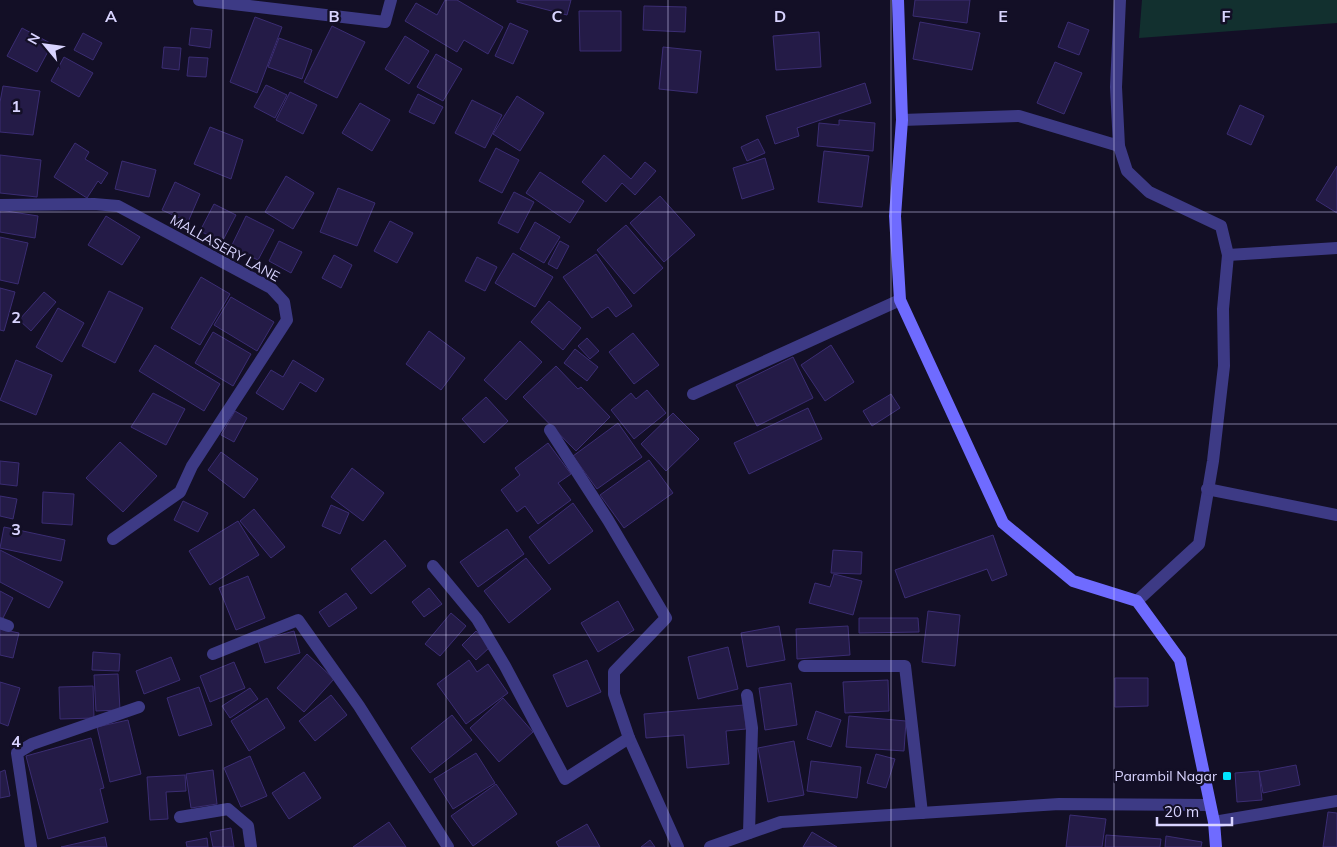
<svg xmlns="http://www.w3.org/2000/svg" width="1337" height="847" font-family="Mulish,sans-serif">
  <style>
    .green { fill: #12302f }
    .building { fill: #241b47; stroke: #3b2d73 }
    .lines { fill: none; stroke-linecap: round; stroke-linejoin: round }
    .minor { stroke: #3d3a85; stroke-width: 12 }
    .secondary { stroke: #6f6bff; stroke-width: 12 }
    .grid { fill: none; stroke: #d9d4ff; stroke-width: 1; stroke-opacity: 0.55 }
    .poi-dot { fill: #00e5ff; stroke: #130f26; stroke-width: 2 }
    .labels { text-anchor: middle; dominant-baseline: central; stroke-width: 5; stroke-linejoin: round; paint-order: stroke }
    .street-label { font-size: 14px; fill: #d9d4ff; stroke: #130f26 }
    .poi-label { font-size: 14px; fill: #d9d4ff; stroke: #130f26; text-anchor: end }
    .grid-label { font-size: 16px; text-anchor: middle; font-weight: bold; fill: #d9d4ff; stroke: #130f26; stroke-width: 5; stroke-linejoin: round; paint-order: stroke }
  </style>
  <rect width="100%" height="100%" fill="#130f26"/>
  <path class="green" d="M1142 0H1337V23L1139 38Z"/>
  <g class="building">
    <path d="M445 0H457L503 27 488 54 464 40 457 52 405 21 416 3 437 15Z"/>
    <path d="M517 0H571L567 15 517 2Z"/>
    <path d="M915 0H970L967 23 913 16Z"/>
    <path d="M644 6 686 7 685 32 643 30Z"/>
    <path d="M579 11H621V51H580Z"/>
    <path d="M255 17 282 27 257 93 230 82Z"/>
    <path d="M920 22 980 33 972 70 913 59Z"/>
    <path d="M1068 22 1089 30 1079 55 1058 47Z"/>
    <path d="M510 23 528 31 513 64 495 56Z"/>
    <path d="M332 26 365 42 337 98 304 82Z"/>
    <path d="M22 28 52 44 37 72 7 56Z"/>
    <path d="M191 28 212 30 210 48 189 45Z"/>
    <path d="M819 32 821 67 776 70 773 36Z"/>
    <path d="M83 33 102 43 93 60 74 50Z"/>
    <path d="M405 36 429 51 409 84 385 69Z"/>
    <path d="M279 38 312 50 302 79 268 67Z"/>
    <path d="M164 47 181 48 179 70 162 68Z"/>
    <path d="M663 47 701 51 697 93 659 89Z"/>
    <path d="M436 54 462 69 443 101 417 87Z"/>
    <path d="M64 57 93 73 79 97 51 81Z"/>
    <path d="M189 57 208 58 206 77 187 76Z"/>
    <path d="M1055 62 1082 73 1064 114 1037 103Z"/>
    <path d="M865 83 871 103 797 128 799 136 775 144 766 116Z"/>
    <path d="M266 85 287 95 275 118 254 107Z"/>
    <path d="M3 86 40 91 33 135 0 132V102Z"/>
    <path d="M290 92 317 105 303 134 276 120Z"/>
    <path d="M418 94 443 107 434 124 409 112Z"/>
    <path d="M517 96 544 113 520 151 493 134Z"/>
    <path d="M472 100 502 115 485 148 455 133Z"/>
    <path d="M360 103 390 120 372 151 342 133Z"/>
    <path d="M1240 105 1264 116 1251 145 1227 134Z"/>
    <path d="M839 120 875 123 873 151 817 146 819 123 839 125Z"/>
    <path d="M210 127 243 140 231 179 194 164Z"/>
    <path d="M758 139 765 153 747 161 741 147Z"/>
    <path d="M75 143 89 152 85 159 108 173 101 184 98 181 87 198 54 177Z"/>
    <path d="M496 148 519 160 502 193 479 181Z"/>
    <path d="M824 151 869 156 862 207 818 202Z"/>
    <path d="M0 155 41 160 37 197 0 193Z"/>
    <path d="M604 155 631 179 645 162 656 171 635 195 622 183 606 202 582 182Z"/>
    <path d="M765 158 774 189 742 199 733 168Z"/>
    <path d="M122 161 156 170 149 197 115 189Z"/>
    <path d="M1337 166V213L1316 200Z"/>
    <path d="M540 172 584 201 570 223 526 193Z"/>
    <path d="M286 176 314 193 293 229 265 212Z"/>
    <path d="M175 182 200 194 188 222 162 210Z"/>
    <path d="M338 188 375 203 357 246 320 232Z"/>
    <path d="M514 192 534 202 518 233 498 223Z"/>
    <path d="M660 196 695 235 664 262 630 223Z"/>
    <path d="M214 204 236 215 222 242 200 231Z"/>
    <path d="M0 210 38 216 35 238 0 232Z"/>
    <path d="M106 216 140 237 122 265 88 245Z"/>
    <path d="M246 216 274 230 258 260 231 247Z"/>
    <path d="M390 221 413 233 397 263 374 251Z"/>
    <path d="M535 222 560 237 544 263 520 249Z"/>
    <path d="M626 225 663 268 634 294 597 250Z"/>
    <path d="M0 237 28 243 18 284 0 280Z"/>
    <path d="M279 241 302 252 291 273 269 261Z"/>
    <path d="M560 241 569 246 557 269 548 264Z"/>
    <path d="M513 253 553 277 535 307 495 283Z"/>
    <path d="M596 254 632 306 616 317 608 307 592 318 563 277Z"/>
    <path d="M334 255 352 265 341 288 322 278Z"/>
    <path d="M477 257 497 267 485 291 465 281Z"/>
    <path d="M201 277 230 294 200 345 171 328Z"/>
    <path d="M0 288 15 292 4 331 0 330Z"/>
    <path d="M109 291 143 308 115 363 82 346Z"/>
    <path d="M44 292 56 302 31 331 19 320Z"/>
    <path d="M231 297 274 322 257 351 214 325Z"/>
    <path d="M549 301 581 328 563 350 531 322Z"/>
    <path d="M58 308 84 323 62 362 36 347Z"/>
    <path d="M429 331 465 358 441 390 406 364Z"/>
    <path d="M213 332 251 354 233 386 195 363Z"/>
    <path d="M633 333 659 365 634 384 609 352Z"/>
    <path d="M587 338 599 351 590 359 578 346Z"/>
    <path d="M520 341 542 362 506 400 484 380Z"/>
    <path d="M155 345 220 384 204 411 139 371Z"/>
    <path d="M831 345 854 382 825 401 801 365Z"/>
    <path d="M575 349 598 367 587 381 564 363Z"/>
    <path d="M793 357 813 398 757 426 736 385Z"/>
    <path d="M16 360 52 375 36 415 0 400Z"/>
    <path d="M293 360 324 379 316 392 300 382 283 410 256 393 271 370 283 377Z"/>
    <path d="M556 366 578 389 581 387 610 417 576 451 523 397Z"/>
    <path d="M647 390 666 413 634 439 611 410 631 393 636 399Z"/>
    <path d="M153 393 185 409 166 445 131 427Z"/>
    <path d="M891 394 900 408 872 426 863 411Z"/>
    <path d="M486 397 508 421 484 443 462 419Z"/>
    <path d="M808 408 822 439 749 474 734 443Z"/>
    <path d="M235 411 247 418 234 442 221 435Z"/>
    <path d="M673 413 699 439 666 471 641 444Z"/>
    <path d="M618 423 642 457 597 489 573 456Z"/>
    <path d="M120 442 157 476 123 512 86 478Z"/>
    <path d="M548 443 571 474 558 483 571 500 538 524 525 506 517 512 501 490 520 475 515 468Z"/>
    <path d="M221 452 258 479 244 498 208 470Z"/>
    <path d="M649 460 673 493 624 528 600 495Z"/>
    <path d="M0 461 19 463 17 486 0 484Z"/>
    <path d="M352 468 384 493 363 521 331 497Z"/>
    <path d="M43 492 74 494 72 525 42 523Z"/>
    <path d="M0 496 17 499 13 519 0 516Z"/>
    <path d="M183 501 208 513 198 532 174 520Z"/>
    <path d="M573 503 593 531 549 564 529 537Z"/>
    <path d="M331 505 349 513 340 534 322 526Z"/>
    <path d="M254 509 285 547 271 558 240 521Z"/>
    <path d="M238 521 259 555 210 585 189 551Z"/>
    <path d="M4 527 65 540 61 561 0 548Z"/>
    <path d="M507 529 524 554 478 587 460 562Z"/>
    <path d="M993 535 1007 575 992 581 987 569 905 598 895 570Z"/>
    <path d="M385 540 406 566 371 594 351 569Z"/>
    <path d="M0 550 63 582 49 608 0 582Z"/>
    <path d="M833 550 862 552 861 574 831 573Z"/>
    <path d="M526 558 551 589 509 623 484 591Z"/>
    <path d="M834 574 862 581 853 615 809 603 815 583 830 587Z"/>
    <path d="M248 576 265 618 236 630 219 588Z"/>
    <path d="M429 588 442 604 424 617 412 602Z"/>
    <path d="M0 591 13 598 2 620H0Z"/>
    <path d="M346 593 357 608 329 627 319 612Z"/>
    <path d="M618 601 634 630 598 652 581 623Z"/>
    <path d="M928 611 960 615 955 666 922 662Z"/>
    <path d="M451 613 466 626 440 656 425 644Z"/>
    <path d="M859 618H918L919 632 859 633Z"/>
    <path d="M779 626 785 660 747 667 741 633Z"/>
    <path d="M848 626 850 655 797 659 796 629Z"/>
    <path d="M0 629 19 633 13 658 0 655Z"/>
    <path d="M294 631 300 653 265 663 258 641Z"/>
    <path d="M476 631 490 647 476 660 462 645Z"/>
    <path d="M728 647 738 689 698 699 688 657Z"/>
    <path d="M93 652 120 654 119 671 92 670Z"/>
    <path d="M307 654 334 679 304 712 277 688Z"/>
    <path d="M171 657 180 680 144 694 136 671Z"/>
    <path d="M469 660 477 672 488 664 508 693 466 724 437 684Z"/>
    <path d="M587 660 601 692 567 707 553 675Z"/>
    <path d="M234 662 245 688 210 702 200 676Z"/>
    <path d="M118 674 120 710 96 711 94 675Z"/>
    <path d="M1115 678H1148V706L1115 707Z"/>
    <path d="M888 680 889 711 845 713 843 682Z"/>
    <path d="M0 682 20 688 8 726 0 723Z"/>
    <path d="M791 683 797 725 765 730 759 688Z"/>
    <path d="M93 686 94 718 60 719 59 687Z"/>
    <path d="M199 687 212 725 179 736 167 698Z"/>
    <path d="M250 688 258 699 230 718 222 706Z"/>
    <path d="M331 695 347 715 315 741 299 721Z"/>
    <path d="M267 698 285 728 249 751 231 721Z"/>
    <path d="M503 698 533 732 499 762 470 728Z"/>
    <path d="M744 705 746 729 726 731 729 764 687 768 684 735 646 738 644 714Z"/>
    <path d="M816 711 841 720 831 747 807 739Z"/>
    <path d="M452 715 472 740 430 773 411 748Z"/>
    <path d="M849 716 906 721 904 751 846 747Z"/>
    <path d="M128 720 141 774 110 782 97 727Z"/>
    <path d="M91 738 104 788 100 789 108 822 48 839 26 756Z"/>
    <path d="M794 741 804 795 768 802 758 748Z"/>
    <path d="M476 753 495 783 453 809 434 779Z"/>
    <path d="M876 754 895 759 886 788 867 783Z"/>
    <path d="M250 756 267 796 241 807 224 768Z"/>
    <path d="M811 761 861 767 857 798 807 791Z"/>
    <path d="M1296 765 1300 785 1263 793 1259 772Z"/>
    <path d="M5 770 10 796 0 798V772Z"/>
    <path d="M213 770 217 804 191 808 186 774Z"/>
    <path d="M1259 771 1262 800 1237 802 1235 773Z"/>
    <path d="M304 772 321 798 289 819 272 793Z"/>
    <path d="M185 775 186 791 166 792 168 819 150 820 147 777Z"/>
    <path d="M496 784 517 814 473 846 451 816Z"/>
    <path d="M1328 812 1337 813V847H1323Z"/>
    <path d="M1070 815 1106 819 1102 847H1066Z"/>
    <path d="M389 822 406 847H353Z"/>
    <path d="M587 824 600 847H559L556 842Z"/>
    <path d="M231 828 234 847H213L210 832Z"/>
    <path d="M812 832 837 847H803Z"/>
    <path d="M1106 835 1161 839 1160 847H1105Z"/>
    <path d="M1166 836 1202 842 1201 847H1165Z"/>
    <path d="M105 837 107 847H61Z"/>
    <path d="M207 838 208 847H187L186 842Z"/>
    <path d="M650 840 655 847H641Z"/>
  </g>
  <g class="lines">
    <g class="minor">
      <path d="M199 0 385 22 391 0"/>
      <path d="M902 120 1019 116 1119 146 1116 87 1120 0"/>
      <path d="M1119 146 1127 171 1149 192 1221 226 1228 255 1223 309 1224 366 1213 461 1199 544 1137 601"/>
      <path d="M0 205 94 204 118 206 271 288 284 302 287 320 192 466 180 492 113 539"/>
      <path d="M1228 255 1337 248"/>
      <path d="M693 394 900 300"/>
      <path d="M550 430 608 520 666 618 614 672V694L629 738 678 847"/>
      <path d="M1207 489 1337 515"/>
      <path d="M433 566 477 619 505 666 565 779 629 738"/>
      <path d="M0 623 8 626"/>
      <path d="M213 654 298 620 359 706 448 847"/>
      <path d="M804 666H905L922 813"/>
      <path d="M747 695 752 728 749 833"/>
      <path d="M180 817 228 809 248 826 251 847"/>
      <path d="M1214 822 1337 801"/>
      <path d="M31 847 17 753 32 744 139 707"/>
      <path d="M710 847 781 822 1059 804 1210 805"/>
    </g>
    <path class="secondary" d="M898 0 902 120 895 216 900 300 1003 523 1073 581 1137 601 1180 660 1214 822 1216 847"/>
  </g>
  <path class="grid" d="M223 0V847M446 0V847M668 0V847M891 0V847M1114 0V847M0 212H1337M0 424H1337M0 635H1337"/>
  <rect class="poi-dot" x="1222" y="771" width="10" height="10" rx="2.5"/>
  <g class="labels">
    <g class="street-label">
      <text transform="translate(225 248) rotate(29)">MALLASERY LANE</text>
    </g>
    <g class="poi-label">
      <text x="1217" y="776">Parambil Nagar</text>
    </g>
  </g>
  <g class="grid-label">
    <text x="111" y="22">A</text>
    <text x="334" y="22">B</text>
    <text x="557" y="22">C</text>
    <text x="780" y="22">D</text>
    <text x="1003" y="22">E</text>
    <text x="1226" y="22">F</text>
    <text x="16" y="112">1</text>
    <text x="16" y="323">2</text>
    <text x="16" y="535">3</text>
    <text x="16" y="747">4</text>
  </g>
  <g transform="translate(45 45) rotate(299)" stroke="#130f26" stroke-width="4" paint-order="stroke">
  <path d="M0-4L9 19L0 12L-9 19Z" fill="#d9d4ff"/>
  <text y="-8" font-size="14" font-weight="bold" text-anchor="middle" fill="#d9d4ff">N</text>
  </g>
  <path d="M1157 817v8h75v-8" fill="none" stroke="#d9d4ff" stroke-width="2.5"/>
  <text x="1164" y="817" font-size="15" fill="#d9d4ff" stroke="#130f26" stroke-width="4" paint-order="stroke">20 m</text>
</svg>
